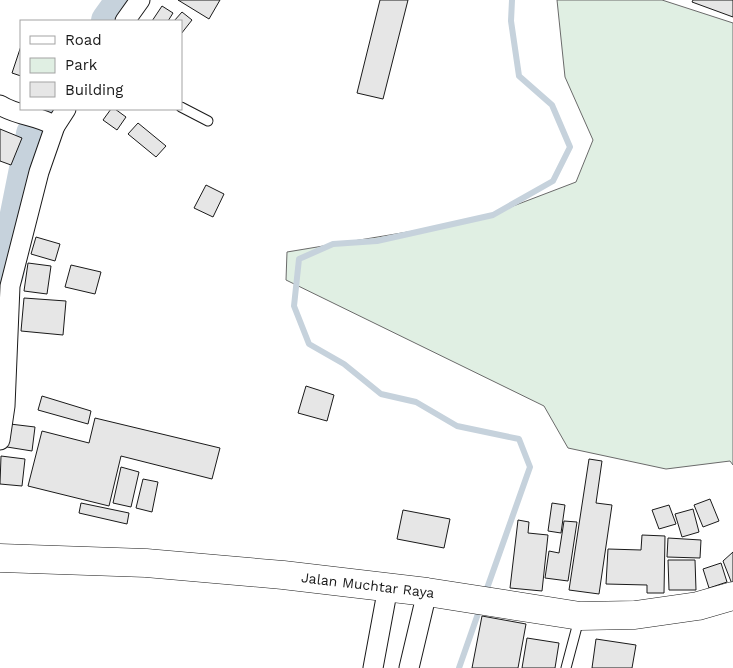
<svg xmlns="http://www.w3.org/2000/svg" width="733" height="668" font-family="'Work Sans',sans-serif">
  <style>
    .green { fill: #e0efe3; stroke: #6a6a6a }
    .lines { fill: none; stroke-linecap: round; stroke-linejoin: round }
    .stream { stroke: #c6d2dc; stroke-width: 6 }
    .river { stroke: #c6d2dc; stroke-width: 36 }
    .building { fill: #e6e6e6; stroke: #1a1a1a }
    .lane-casing { stroke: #1a1a1a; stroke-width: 11 }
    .street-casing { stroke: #1a1a1a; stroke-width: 21 }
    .highway-casing { stroke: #1a1a1a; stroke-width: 29 }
    .lane { stroke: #fff; stroke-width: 9 }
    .street { stroke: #fff; stroke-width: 19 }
    .highway { stroke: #fff; stroke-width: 28 }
    .labels { text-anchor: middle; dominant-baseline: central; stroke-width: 4; stroke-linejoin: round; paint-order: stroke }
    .street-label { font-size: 14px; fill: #1a1a1a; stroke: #fff }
  </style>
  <rect width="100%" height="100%" fill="#fff"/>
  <path class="green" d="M557 0H662L733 23V465L730 461 666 469 568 448 544 406 286 280 287 252 474 221 576 182 593 140 565 77Z"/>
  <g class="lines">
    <g class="stream">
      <path d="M485 594 530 467 519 439 457 426 416 402 381 394 344 364 309 344 294 306 299 259 333 244 377 241 493 215 553 181 570 147 552 105 519 76 511 21 512 0"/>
      <path d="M459 668 480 608"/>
    </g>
    <g class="river">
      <path d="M109 21 124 0"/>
      <path d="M6 274 34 134 50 109"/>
    </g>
  </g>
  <g class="building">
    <path d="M178 0H220L209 19Z"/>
    <path d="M380 0H408L383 99 357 93Z"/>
    <path d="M693 0H733V17L692 2Z"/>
    <path d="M162 6 173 13 168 21H152Z"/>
    <path d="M182 12 192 20 181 34V21H174Z"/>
    <path d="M21 46V76L12 73Z"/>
    <path d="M111 109H115L126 117 117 130 103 120Z"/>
    <path d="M138 123 166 146 156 157 128 134Z"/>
    <path d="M0 129 22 138 11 165 0 161Z"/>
    <path d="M206 185 224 194 213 217 194 208Z"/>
    <path d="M36 237 60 244 55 261 31 254Z"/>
    <path d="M28 263 51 266 47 294 24 291Z"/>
    <path d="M71 265 101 272 95 294 65 287Z"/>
    <path d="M24 298 66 301 63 335 21 331Z"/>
    <path d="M306 386 334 395 327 421 298 413Z"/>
    <path d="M42 396 91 411 88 424 38 410Z"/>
    <path d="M95 418 220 448 212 479 121 456 109 506 28 486 42 431 89 443Z"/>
    <path d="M10 424 35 427 32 451 7 447Z"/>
    <path d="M1 456 25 459 22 486 0 484Z"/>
    <path d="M589 459 602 461 596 503 612 505 599 594 569 590Z"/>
    <path d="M121 467 139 472 131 507 113 503Z"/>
    <path d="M143 479 158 482 152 512 136 508Z"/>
    <path d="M710 499 719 521 703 527 694 505Z"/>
    <path d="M81 503 129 513 127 524 79 513Z"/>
    <path d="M552 503 565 505 561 533 548 531Z"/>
    <path d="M669 505 676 524 659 529 652 510Z"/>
    <path d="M693 509 699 532 682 537 675 514Z"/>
    <path d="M403 510 450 519 444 548 397 539Z"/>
    <path d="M518 520 529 522 528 533 548 535 542 591 510 588Z"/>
    <path d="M564 521 577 522 568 581 545 578 549 551 559 553Z"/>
    <path d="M642 535 665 536 664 593H647V585L606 584 608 549 641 550Z"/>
    <path d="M668 538 701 540 700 558 667 557Z"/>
    <path d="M733 552V584H732L723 561Z"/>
    <path d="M668 560H695L696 590H669Z"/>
    <path d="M721 563 727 582 709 588 703 569Z"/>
    <path d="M482 616 526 624 518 668H472Z"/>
    <path d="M527 638 559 643 555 668H522Z"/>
    <path d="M596 639 636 645 632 668H592Z"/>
  </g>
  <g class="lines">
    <defs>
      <g id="lane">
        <path d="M181 107 208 121"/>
        <path d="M566 668 579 619"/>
      </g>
      <g id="street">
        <path d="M125 21 140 0"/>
        <path d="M0 105C17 116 38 115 55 126"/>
        <path d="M0 440 5 406 10 286 39 172 55 126 66 109"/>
        <path d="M373 668 388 587"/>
        <path d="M409 668 427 592"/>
      </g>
      <g id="highway">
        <path id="s1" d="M0 558 146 563 283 575 427 592 580 616 635 615 698 606 733 596"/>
      </g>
    </defs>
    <use href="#lane" class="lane-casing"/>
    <use href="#street" class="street-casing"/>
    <use href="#highway" class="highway-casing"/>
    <use href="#lane" class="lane"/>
    <use href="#street" class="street"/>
    <use href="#highway" class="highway"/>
  </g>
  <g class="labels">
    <g class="street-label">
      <text stroke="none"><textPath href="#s1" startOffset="369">Jalan Muchtar Raya</textPath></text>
    </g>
  </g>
  <rect x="20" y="20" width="162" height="90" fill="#ffffff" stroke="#a3a3a3"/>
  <rect x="30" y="36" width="25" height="8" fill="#ffffff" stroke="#a3a3a3"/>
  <text x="65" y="45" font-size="15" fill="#1a1a1a">Road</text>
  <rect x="30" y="58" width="25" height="15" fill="#e0efe3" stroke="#a3a3a3"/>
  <text x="65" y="70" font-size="15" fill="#1a1a1a">Park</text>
  <rect x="30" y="82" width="25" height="15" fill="#e6e6e6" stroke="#a3a3a3"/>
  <text x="65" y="95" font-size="15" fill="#1a1a1a">Building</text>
</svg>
